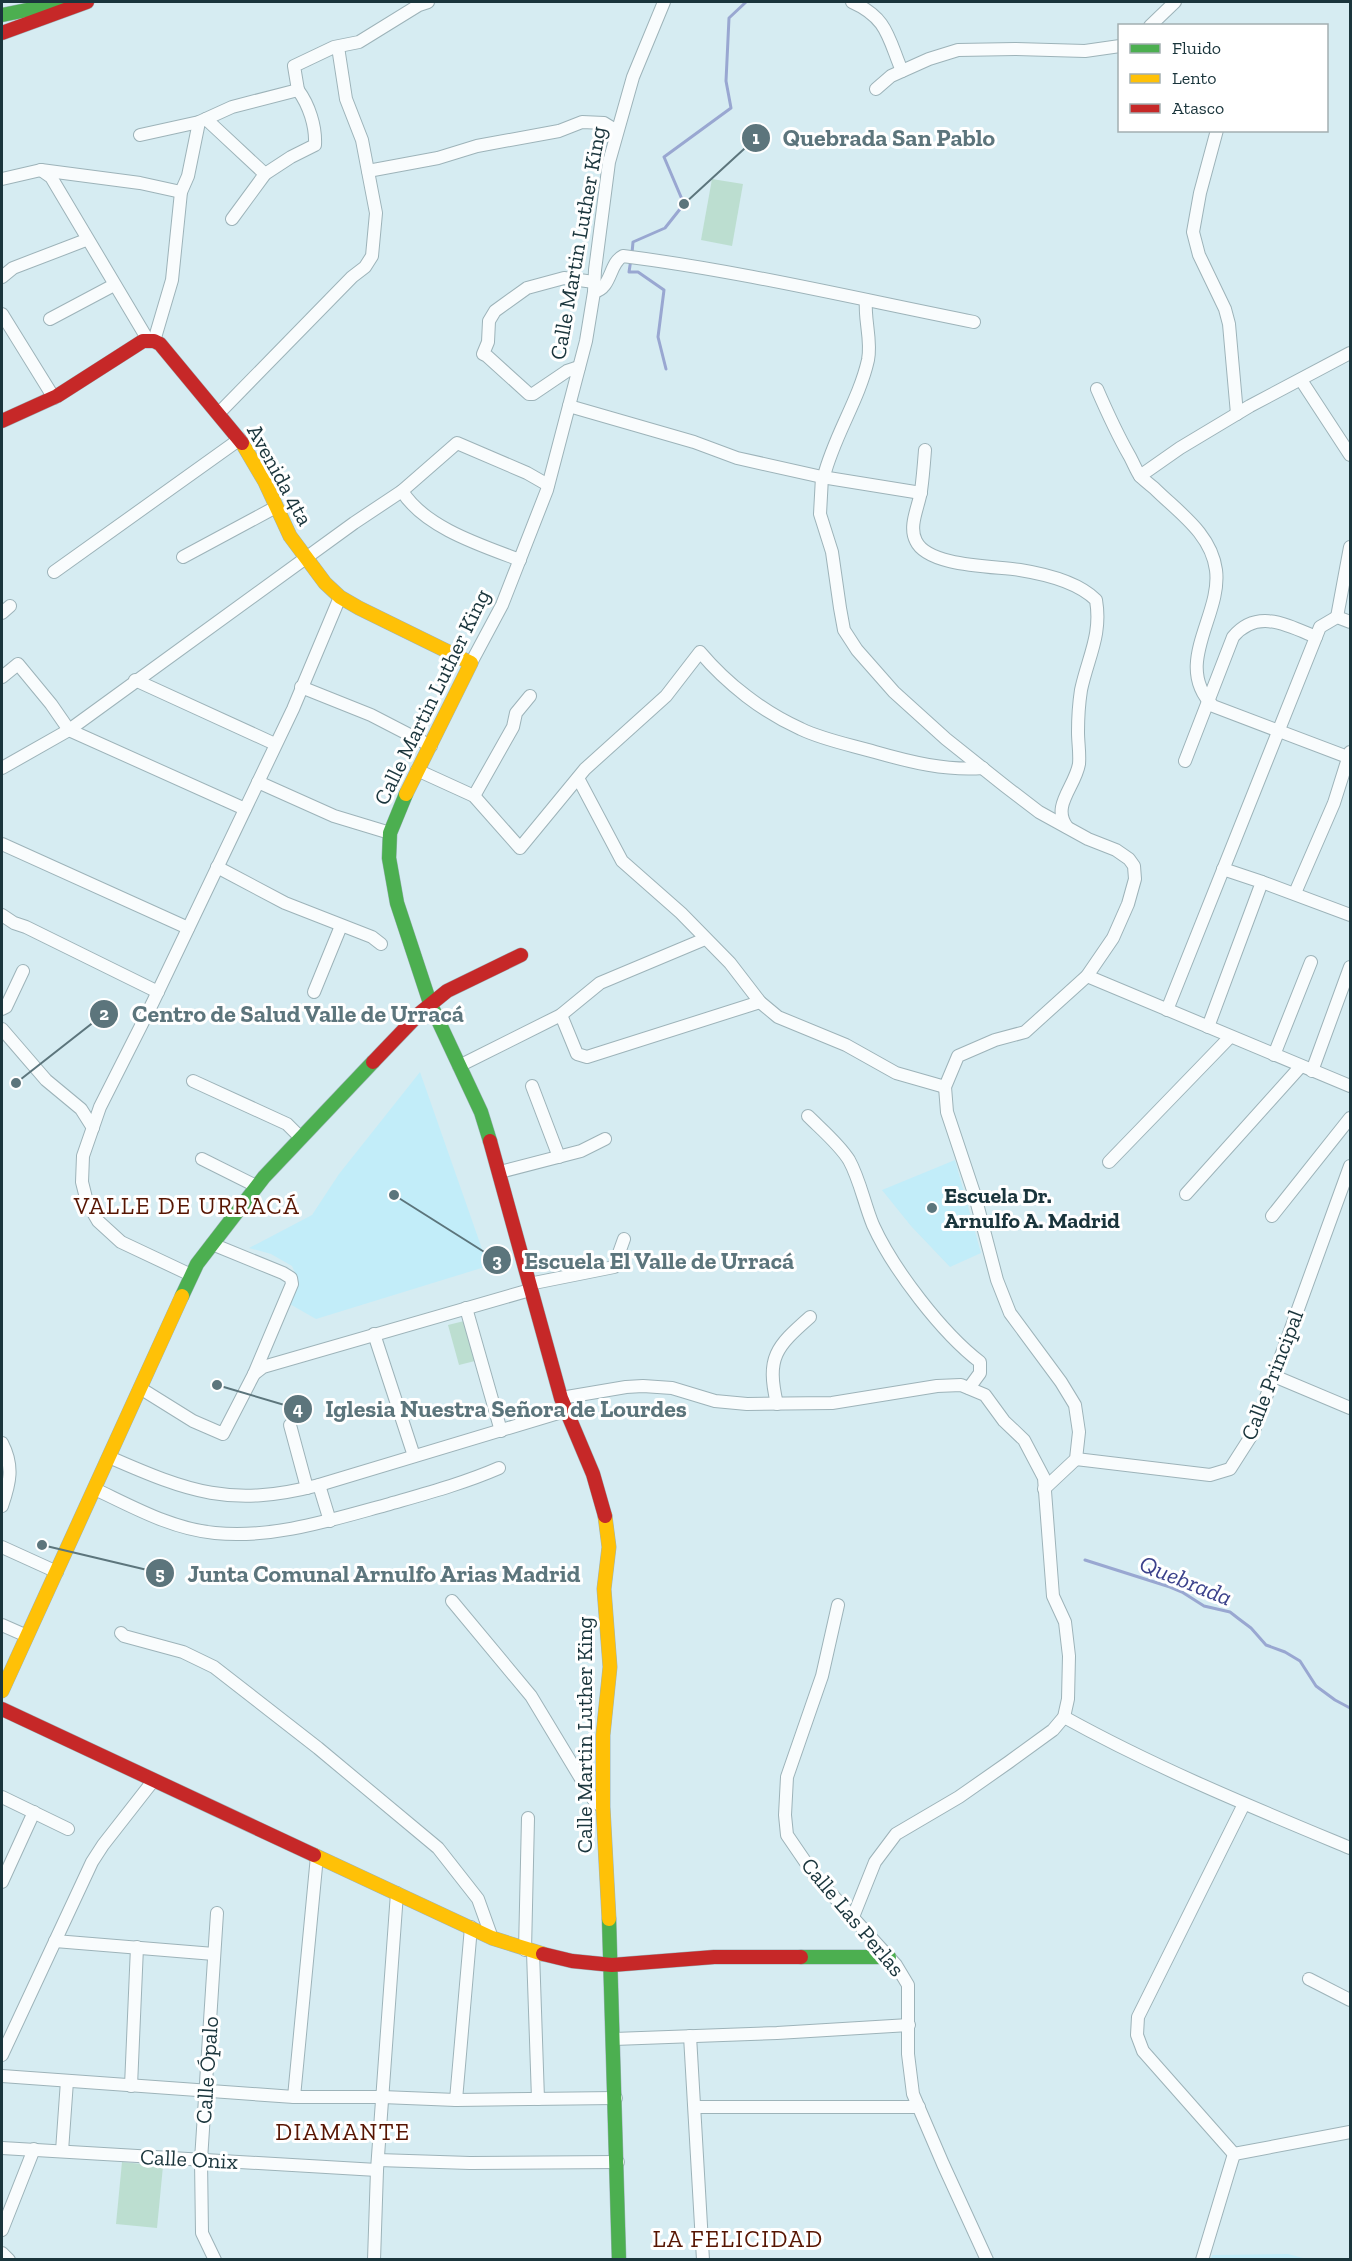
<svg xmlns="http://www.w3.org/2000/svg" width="1352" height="2261" font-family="'Zilla Slab',serif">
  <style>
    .built { fill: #c2edf9 }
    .green { fill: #bcded0 }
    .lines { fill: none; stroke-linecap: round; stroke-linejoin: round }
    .stream { stroke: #99a7d1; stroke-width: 3 }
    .street-casing { stroke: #9db3b9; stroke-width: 14 }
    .fast-casing { stroke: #9db3b9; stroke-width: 15 }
    .slow-casing { stroke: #9db3b9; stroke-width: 15 }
    .jam-casing { stroke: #9db3b9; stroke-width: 15 }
    .street { stroke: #f9fcfd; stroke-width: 12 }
    .fast { stroke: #4caf50; stroke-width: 14 }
    .slow { stroke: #ffc107; stroke-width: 14 }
    .jam { stroke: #c62828; stroke-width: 14 }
    .poi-dot { fill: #5c757c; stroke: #fff; stroke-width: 2 }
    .labels { text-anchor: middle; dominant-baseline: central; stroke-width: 6; stroke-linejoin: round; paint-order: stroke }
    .street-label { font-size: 22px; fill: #1a353c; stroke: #fff }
    .poi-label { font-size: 22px; font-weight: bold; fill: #1a353c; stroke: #fff; text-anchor: start }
    .neighbourhood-label { font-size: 24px; letter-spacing: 1.5px; fill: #571502; stroke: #fff }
    .water-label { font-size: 24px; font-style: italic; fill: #3c428b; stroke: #fff }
    .leader { fill: none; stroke: #5c757c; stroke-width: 2 }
    .callout-dot { fill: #5c757c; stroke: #fff; stroke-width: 2 }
    .mark-label { font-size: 18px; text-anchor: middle; font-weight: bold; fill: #fff }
    .callout-label { font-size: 24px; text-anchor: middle; font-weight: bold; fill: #5c757c; stroke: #fff; stroke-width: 6; stroke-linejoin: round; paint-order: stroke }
  </style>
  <rect width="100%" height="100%" fill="#d6ecf2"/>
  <g class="built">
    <path d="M420 1072 488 1266 316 1319 288 1303 296 1285V1275L292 1266 271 1254 249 1248 312 1215 339 1174Z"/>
    <path d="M955 1160 981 1253 950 1267 911 1226 882 1190Z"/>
    <path d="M1288 2254 1307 2259H1211L1212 2255Z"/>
  </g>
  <g class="green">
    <path d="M712 179 743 184 732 246 701 240Z"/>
    <path d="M468 1320 479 1360 459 1365 448 1325Z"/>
    <path d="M122 2162 163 2166 157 2228 116 2224Z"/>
  </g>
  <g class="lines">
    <g class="stream">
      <path d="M632 253 633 242 665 228 684 204 664 157 731 108 726 81 729 18 746 2"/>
      <path d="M631 259 629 272H638L664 290 658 337 666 369"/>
      <path d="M1085 1560 1170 1587 1182 1592 1204 1606 1230 1612 1239 1619 1251 1628 1266 1645 1285 1652 1300 1661 1316 1686 1335 1700 1350 1708"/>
    </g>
    <defs>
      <g id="street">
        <path d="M852 2C888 18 888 38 902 71"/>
        <path d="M1150 26 1175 2"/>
        <path d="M876 89 891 76 929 59 958 50 1015 49 1085 51 1120 46"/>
        <path d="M206 119 265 174"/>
        <path d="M1217 130 1200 193 1193 232 1199 255 1225 309 1229 324 1237 414"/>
        <path d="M140 135 199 122 232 107 298 90 294 66 334 47 359 42 419 5 428 2"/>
        <path d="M41 170 51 177 148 340"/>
        <path d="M368 171 438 158 477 146 559 131 582 122 604 123 617 131"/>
        <path d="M2 179 41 170 140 183 181 192"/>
        <path d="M232 219 265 174 291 157 315 145C316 126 309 105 298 90"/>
        <path d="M2 277 13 268 86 240"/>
        <path d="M594 292C612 288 609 263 623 256 741 271 858 299 974 322"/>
        <path d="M2 314 54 398"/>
        <path d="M50 319 114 285"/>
        <path d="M154 341 172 280 181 192 188 176 199 122"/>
        <path d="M579 367 567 371 533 394H529L487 356 483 354 488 342 489 321 495 311 527 288 564 278 594 282"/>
        <path d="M1301 380 1350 455"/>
        <path d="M1097 389C1107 412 1117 434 1129 455 1133 462 1136 470 1140 476 1144 480 1149 484 1154 488 1178 512 1211 533 1216 570 1222 616 1172 664 1213 706L1350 758"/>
        <path d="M569 406 694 442 737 458 822 477 921 493"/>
        <path d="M219 413 352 277 365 267 372 256 376 213 362 140 346 99 338 47"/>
        <path d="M925 450C924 463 923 477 921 491 919 506 908 526 916 541 928 567 995 566 1020 570 1045 574 1078 582 1096 600 1102 635 1088 657 1081 690 1079 703 1078 718 1078 732 1078 743 1080 753 1079 764 1075 787 1051 806 1067 827"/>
        <path d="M824 476C834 436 859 400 868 360 872 340 864 320 866 300"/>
        <path d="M1140 476 1180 448 1250 406 1350 353"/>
        <path d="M822 477 820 514 832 552 840 608 844 630 857 650 894 692 946 739 1005 786 1039 812 1088 839 1116 850 1129 859 1134 866 1135 879 1128 904 1113 938 1087 976 1025 1032 995 1040 958 1056 945 1087 947 1112 975 1196 997 1280 1010 1313 1061 1382 1075 1405 1079 1432 1076 1459 1044 1489"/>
        <path d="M402 491C424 527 480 545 520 560"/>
        <path d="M183 557 276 507"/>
        <path d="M54 572 240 439"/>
        <path d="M2 613 10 606"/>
        <path d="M1337 617 1350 547"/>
        <path d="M471 663 502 605 547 490 586 341 594 292 595 270 609 162 633 77 664 2"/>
        <path d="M2 677 18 664 51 704 69 730 245 809"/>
        <path d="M135 680 275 744"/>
        <path d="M301 687 371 715 431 746"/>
        <path d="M1185 761 1233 637C1257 608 1287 625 1316 637"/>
        <path d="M2 768 69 730 354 523 402 491 457 443 527 473 548 485"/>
        <path d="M417 770 474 796 520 848 585 769 666 696 700 652C727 684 763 712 801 729 824 740 851 745 875 752 910 762 946 771 983 768"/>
        <path d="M578 778 622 861 681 913 730 963 760 1002 778 1017 846 1045 896 1073 945 1087"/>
        <path d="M258 782 334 816 390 833"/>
        <path d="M474 796 513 727 516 713 530 696"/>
        <path d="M2 844 188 928"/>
        <path d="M217 867 285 903 372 937 381 944"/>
        <path d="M1262 882 1350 915"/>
        <path d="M1295 893 1334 803 1350 752"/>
        <path d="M2 915 14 923 26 927 158 992"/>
        <path d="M1087 976 1350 1086"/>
        <path d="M314 992 341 926"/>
        <path d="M2 1009 6 1007 23 971"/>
        <path d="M1167 1010 1320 627 1337 617 1350 622"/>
        <path d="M561 1015 577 1054 587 1057 760 1002"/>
        <path d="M1208 1027 1262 882 1223 869"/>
        <path d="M2 1029 46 1080 81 1109 93 1128"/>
        <path d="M1274 1055 1311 962"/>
        <path d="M459 1066 561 1015 600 983 705 939"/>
        <path d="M1312 1071 1350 967"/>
        <path d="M193 1081 287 1124 301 1138"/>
        <path d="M532 1086 559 1157"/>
        <path d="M808 1116C821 1129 839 1144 849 1160 860 1180 864 1203 873 1225 893 1269 942 1333 980 1362V1373L969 1388"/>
        <path d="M202 1159 256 1186"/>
        <path d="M1109 1162 1230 1037"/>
        <path d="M500 1172 581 1151 605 1139"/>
        <path d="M1186 1194 1301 1066"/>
        <path d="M1272 1216 1350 1118"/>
        <path d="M191 1275 121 1242 98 1221 87 1202 82 1182 83 1156 100 1107 153 1002 293 709 340 597"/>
        <path d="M529 1284 614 1267 624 1239"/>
        <path d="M466 1308 501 1431"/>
        <path d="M374 1334 414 1456"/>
        <path d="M254 1374 263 1367 530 1290"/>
        <path d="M1274 1376 1350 1408"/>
        <path d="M140 1388 193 1421 223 1434 254 1374 292 1284 291 1278 283 1273 212 1244"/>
        <path d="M561 1398 626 1387 643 1386 672 1388 715 1401 747 1404 832 1403 937 1386 961 1385 985 1395 1004 1421 1024 1440 1044 1478 1053 1596 1065 1622 1069 1656 1068 1699 1064 1717 1053 1730 1009 1762 959 1797 896 1834 875 1862 853 1917"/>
        <path d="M777 1404C766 1357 776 1347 810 1317"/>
        <path d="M290 1425 307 1488"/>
        <path d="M2 1443C14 1466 10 1483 2 1506"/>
        <path d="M109 1457C189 1492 231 1508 319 1485L565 1411"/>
        <path d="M1076 1459 1210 1475 1230 1469 1253 1433 1350 1166"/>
        <path d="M319 1485 330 1521"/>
        <path d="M95 1489C133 1507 172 1529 215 1533 272 1539 331 1520 386 1505 424 1494 462 1484 499 1468"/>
        <path d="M2 1547 57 1572"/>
        <path d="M452 1601 531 1696 595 1802 603 1807"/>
        <path d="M838 1605 822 1676 787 1777 785 1815 787 1835 815 1876 896 1965 908 1985V2054L913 2094 943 2164 987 2260"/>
        <path d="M2 1625 27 1636"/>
        <path d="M121 1633 124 1636 183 1652 214 1667 318 1748 438 1848 478 1899 492 1938"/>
        <path d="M1064 1717C1156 1768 1254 1808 1350 1848"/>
        <path d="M2 1797 68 1829"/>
        <path d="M2 1882 34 1812"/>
        <path d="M55 1941 214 1954"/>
        <path d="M525 1950 528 1818"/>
        <path d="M533 1952 538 2099"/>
        <path d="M1309 1979 1350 2000"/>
        <path d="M690 2036 703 2260"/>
        <path d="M614 2039 777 2033 909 2025"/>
        <path d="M2 2055 92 1862 103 1845 153 1781"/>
        <path d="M2 2076 294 2097H382L456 2100 616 2098"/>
        <path d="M131 2086 137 1947"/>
        <path d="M294 2097 317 1856"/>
        <path d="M456 2100 471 1927"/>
        <path d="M695 2107H919"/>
        <path d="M2 2148 377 2170"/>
        <path d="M62 2151 67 2081"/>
        <path d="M1234 2154 1143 2051 1137 2035 1138 2017 1244 1804"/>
        <path d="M1234 2154 1350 2132"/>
        <path d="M378 2160 470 2163 618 2162"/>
        <path d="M2 2230 34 2149"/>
        <path d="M2 2253 9 2260"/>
        <path d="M215 2260 202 2233 201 2160 217 1913"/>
        <path d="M374 2260 377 2170 397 1893"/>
        <path d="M1202 2260 1234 2154"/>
      </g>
      <g id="fast">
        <path d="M2 15 62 3"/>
        <path d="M406 794 390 833 389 858 397 903 430 1003 481 1112 490 1141"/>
        <path d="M182 1296 197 1264 264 1177 373 1062"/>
        <path d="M609 1919 619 2260"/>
        <path d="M801 1957H889"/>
      </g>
      <g id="slow">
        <path d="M242 443 265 482 290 536 325 583 340 597 359 608 471 663 406 794"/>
        <path d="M605 1516 609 1547 604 1589 610 1667 603 1735V1807L609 1919"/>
        <path d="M2 1691 182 1296"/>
        <path d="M314 1855 492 1938 543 1954"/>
      </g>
      <g id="jam">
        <path d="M2 33 87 2"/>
        <path d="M2 421 57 396 143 341H154L160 344 242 443"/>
        <path d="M373 1062 420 1013 447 991 521 955"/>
        <path d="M490 1141 561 1398 593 1474 605 1516"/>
        <path d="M2 1709 314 1855"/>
        <path d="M543 1954 572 1961 612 1965 714 1957H801"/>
      </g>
    </defs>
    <use href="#street" class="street-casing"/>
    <use href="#fast" class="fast-casing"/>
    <use href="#slow" class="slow-casing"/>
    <use href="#jam" class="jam-casing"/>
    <use href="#street" class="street"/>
    <use href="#fast" class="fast"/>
    <use href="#slow" class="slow"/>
    <use href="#jam" class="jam"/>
  </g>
  <circle class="poi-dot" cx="932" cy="1208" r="6"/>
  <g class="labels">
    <g class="street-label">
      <text transform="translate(578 243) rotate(-80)">Calle Martin Luther King</text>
      <text transform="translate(280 475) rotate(61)">Avenida 4ta</text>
      <text transform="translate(432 697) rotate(-64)">Calle Martin Luther King</text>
      <text transform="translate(1272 1375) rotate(-69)">Calle Principal</text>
      <text transform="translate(584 1735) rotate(-90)">Calle Martin Luther King</text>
      <text transform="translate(853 1917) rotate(50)">Calle Las Perlas</text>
      <text transform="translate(207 2070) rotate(-86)">Calle Ópalo</text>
      <text transform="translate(189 2159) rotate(3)">Calle Onix</text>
    </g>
    <g class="poi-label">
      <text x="944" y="1195">Escuela Dr.<tspan x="944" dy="25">Arnulfo A. Madrid</tspan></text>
    </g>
    <g class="neighbourhood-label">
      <text x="187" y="1205">VALLE DE URRACÁ</text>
      <text x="343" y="2131">DIAMANTE</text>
      <text x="738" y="2238">LA FELICIDAD</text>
    </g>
    <g class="water-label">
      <text transform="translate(1186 1580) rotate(22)">Quebrada</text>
    </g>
  </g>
  <path class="leader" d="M684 204L756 138M16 1083L104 1014M394 1195L497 1260M217 1385L298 1409M42 1545L160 1573"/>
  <g class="callout-dot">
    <circle cx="684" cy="204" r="6"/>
    <circle cx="16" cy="1083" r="6"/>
    <circle cx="394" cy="1195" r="6"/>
    <circle cx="217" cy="1385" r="6"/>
    <circle cx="42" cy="1545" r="6"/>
    <circle cx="756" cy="138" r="15"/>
    <circle cx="104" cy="1014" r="15"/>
    <circle cx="497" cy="1260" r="15"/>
    <circle cx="298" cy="1409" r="15"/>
    <circle cx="160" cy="1573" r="15"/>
  </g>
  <g class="mark-label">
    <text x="756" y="144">1</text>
    <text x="104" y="1020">2</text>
    <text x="497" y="1267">3</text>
    <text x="298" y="1415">4</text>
    <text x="160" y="1580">5</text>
  </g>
  <g class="callout-label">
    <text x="889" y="146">Quebrada San Pablo</text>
    <text x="298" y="1022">Centro de Salud Valle de Urracá</text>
    <text x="659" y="1269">Escuela El Valle de Urracá</text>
    <text x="506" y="1417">Iglesia Nuestra Señora de Lourdes</text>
    <text x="384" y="1582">Junta Comunal Arnulfo Arias Madrid</text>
  </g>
  <rect width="1352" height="2261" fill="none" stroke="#1a353c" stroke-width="6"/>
  <rect x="1118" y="24" width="210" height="108" fill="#ffffff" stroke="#a3aeb1" stroke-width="1.5"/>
  <rect x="1130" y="44" width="30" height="9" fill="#4caf50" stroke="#a3aeb1" stroke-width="1.5"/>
  <text x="1172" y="54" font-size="18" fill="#1a353c">Fluido</text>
  <rect x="1130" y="74" width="30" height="9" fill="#ffc107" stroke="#a3aeb1" stroke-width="1.5"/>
  <text x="1172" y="84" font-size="18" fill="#1a353c">Lento</text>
  <rect x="1130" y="104" width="30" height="9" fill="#c62828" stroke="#a3aeb1" stroke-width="1.5"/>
  <text x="1172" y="114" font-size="18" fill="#1a353c">Atasco</text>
</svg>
